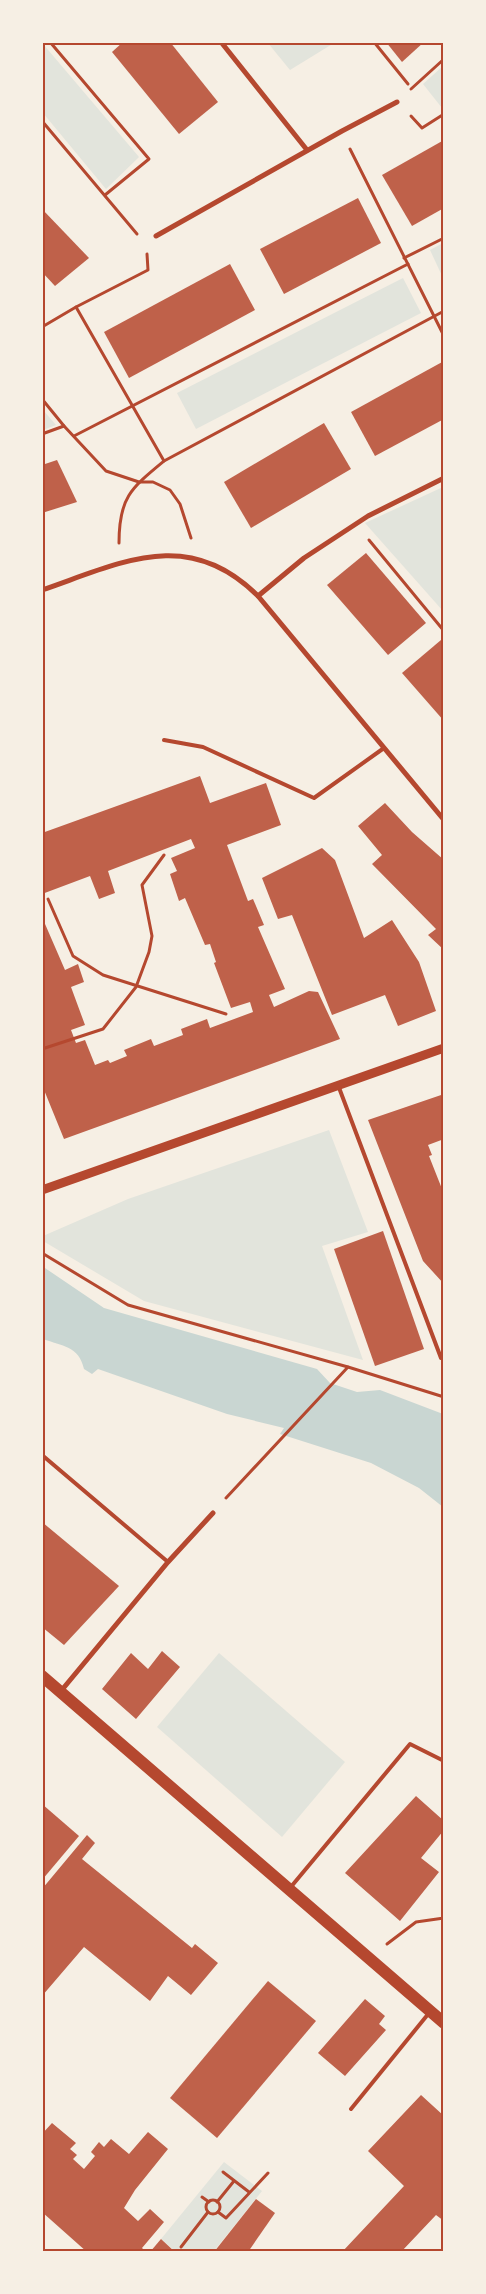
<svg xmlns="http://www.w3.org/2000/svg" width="486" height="2294" font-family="Bitter,serif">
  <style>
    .green { fill: #e2e4dc }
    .water { fill: #c9d6d2 }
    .building { fill: #bf614a }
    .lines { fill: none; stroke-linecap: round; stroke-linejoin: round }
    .path { stroke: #b5482f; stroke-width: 3 }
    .service { stroke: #b5482f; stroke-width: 4 }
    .minor { stroke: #b5482f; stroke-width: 5 }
    .tertiary { stroke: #b5482f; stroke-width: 9 }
    .primary { stroke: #b5482f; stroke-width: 12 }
    .neatline { fill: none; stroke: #b5482f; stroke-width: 2 }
  </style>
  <rect width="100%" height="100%" fill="#f6efe4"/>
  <g class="green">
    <path d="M268 43H334L290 70Z"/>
    <path d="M43 44 139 157 106 189 43 113Z"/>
    <path d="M443 66 444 107 442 108 423 84Z"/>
    <path d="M443 243V278L430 250Z"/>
    <path d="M403 278 421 313 196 429 177 393Z"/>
    <path d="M42 410H43L56 425 43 430Z"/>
    <path d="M443 487V611L365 523Z"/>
    <path d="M329 1130 368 1232 322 1246 363 1360 144 1301 43 1241V1236L128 1199Z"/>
    <path d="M219 1653 345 1762 282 1837 157 1727Z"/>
    <path d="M224 2162 262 2191 214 2251 203 2250 201 2251H175L161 2239Z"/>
  </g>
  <path class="water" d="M42 1266 104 1308 317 1369 330 1383 357 1392 380 1390 443 1414V1507L419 1488 371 1463 280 1434 284 1428 227 1414 98 1369 92 1374 84 1369C79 1346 62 1346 43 1339Z"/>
  <g class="building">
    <path d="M123 42H170L218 102 179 134 112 52Z"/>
    <path d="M386 42H424L402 62Z"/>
    <path d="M444 140V208L412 226 382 175Z"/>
    <path d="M358 198 381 243 284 294 260 249Z"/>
    <path d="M42 209 89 258 55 286 42 272Z"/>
    <path d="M230 264 255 310 129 378 104 332Z"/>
    <path d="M444 361V419L375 456 351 412Z"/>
    <path d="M324 423 351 469 251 528 224 482Z"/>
    <path d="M57 460 77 502 42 513V465Z"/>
    <path d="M366 553 426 623 388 655 327 585Z"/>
    <path d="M441 640 444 644V721L402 673Z"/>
    <path d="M200 776 210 803 266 783 281 825 227 845 248 901 253 899 264 925 258 927 285 989 269 995 274 1007 309 991 318 992 340 1039 64 1139 42 1085V917L65 970 78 964 84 982 71 987 85 1025 71 1030 76 1043 85 1040 95 1065 108 1060 110 1063 127 1056 124 1050 151 1039 154 1046 183 1035 181 1029 207 1019 210 1028 253 1012 250 1002 231 1008 214 963 216 962 210 944 205 945 185 898 179 901 170 874 177 871 171 858 195 848 191 839 108 871 115 893 99 899 90 876 42 894V833Z"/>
    <path d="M385 803 412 832 444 860V950L428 935 436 929 372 864 382 855 358 826Z"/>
    <path d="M322 848 335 860 364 938 392 920 419 962 436 1011 398 1026 385 995 332 1015 292 915 278 919 262 878Z"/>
    <path d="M444 1094V1139L428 1145 432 1155 429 1156 444 1194V1284L423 1261 368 1120Z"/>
    <path d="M383 1231 424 1349 375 1366 334 1249Z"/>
    <path d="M42 1522 119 1586 64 1645 42 1627Z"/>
    <path d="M162 1651 180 1667 136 1719 102 1689 131 1653 148 1669Z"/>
    <path d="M416 1796 444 1821V1830L421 1858 439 1872 400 1921 345 1873Z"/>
    <path d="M42 1804 79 1836 42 1880Z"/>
    <path d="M87 1835 95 1843 82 1859 192 1948 195 1944 218 1963 191 1995 168 1976 150 2001 84 1947 42 1996V1889Z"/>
    <path d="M268 1981 316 2021 217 2138 170 2098Z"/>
    <path d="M365 1999 385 2016 379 2024 386 2030 345 2076 318 2053Z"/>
    <path d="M421 2095 444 2116V2221L436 2215 401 2252H342L404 2186 368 2151Z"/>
    <path d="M52 2123 76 2143 70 2149 77 2155 73 2159 84 2169 95 2156 91 2152 99 2142 104 2147 111 2139 129 2154 148 2132 168 2149 135 2190 124 2208 138 2221 150 2209 164 2222 142 2248 146 2252H87L42 2212V2134Z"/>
    <path d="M256 2199 275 2213 248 2252H214Z"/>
    <path d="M161 2239 175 2252H150Z"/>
  </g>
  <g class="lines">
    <g class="path">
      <path d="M50 42 149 159 105 195"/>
      <path d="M374 42 408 84"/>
      <path d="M411 89 444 59"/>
      <path d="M411 116 422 128 444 114"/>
      <path d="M42 121 137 234"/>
      <path d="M350 149 444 336"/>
      <path d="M404 258 444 238"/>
      <path d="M76 307 164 461"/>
      <path d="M42 327 76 307 148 270 147 254"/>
      <path d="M42 399 64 426 106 471 139 482H153L170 490 180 504 191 538"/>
      <path d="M42 434 64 426"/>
      <path d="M74 436 408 264"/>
      <path d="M369 540 444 631"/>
      <path d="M119 543C119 498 130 489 164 461L444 311"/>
      <path d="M48 899 73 956 103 975 226 1014"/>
      <path d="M42 1049 103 1029 136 987 149 952 152 936 142 885 164 855"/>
      <path d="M42 1253 128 1305 348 1367 444 1397"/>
      <path d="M226 1498 348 1367"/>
      <path d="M387 1944 416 1922 444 1918"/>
      <path d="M223 2172 249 2192"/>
      <path d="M202 2197 209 2202"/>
      <circle cx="213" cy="2207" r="7"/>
      <path d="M217 2202 234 2181"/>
      <path d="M218 2212 226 2218 268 2173"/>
      <path d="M181 2247 208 2212"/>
    </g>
    <g class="service">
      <path d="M164 740 203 747 314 798 384 748"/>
      <path d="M338 1085 441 1358"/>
      <path d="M42 1455 168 1562"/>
      <path d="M290 1888 410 1744 444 1761"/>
      <path d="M351 2109 429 2013"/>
    </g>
    <g class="minor">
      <path d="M221 42 307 150"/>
      <path d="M156 236 342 131 397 102"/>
      <path d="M42 590C121 563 188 526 258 596L444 820"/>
      <path d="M258 596 304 558 368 516 444 478"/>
      <path d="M61 1691 168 1562 213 1513"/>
    </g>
    <path class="tertiary" d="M42 1190 444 1048"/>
    <path class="primary" d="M42 1676 444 2023"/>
  </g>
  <rect width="486" height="2294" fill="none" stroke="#f6efe4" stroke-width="88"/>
  <rect x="44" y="44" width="398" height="2206" class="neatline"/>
</svg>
